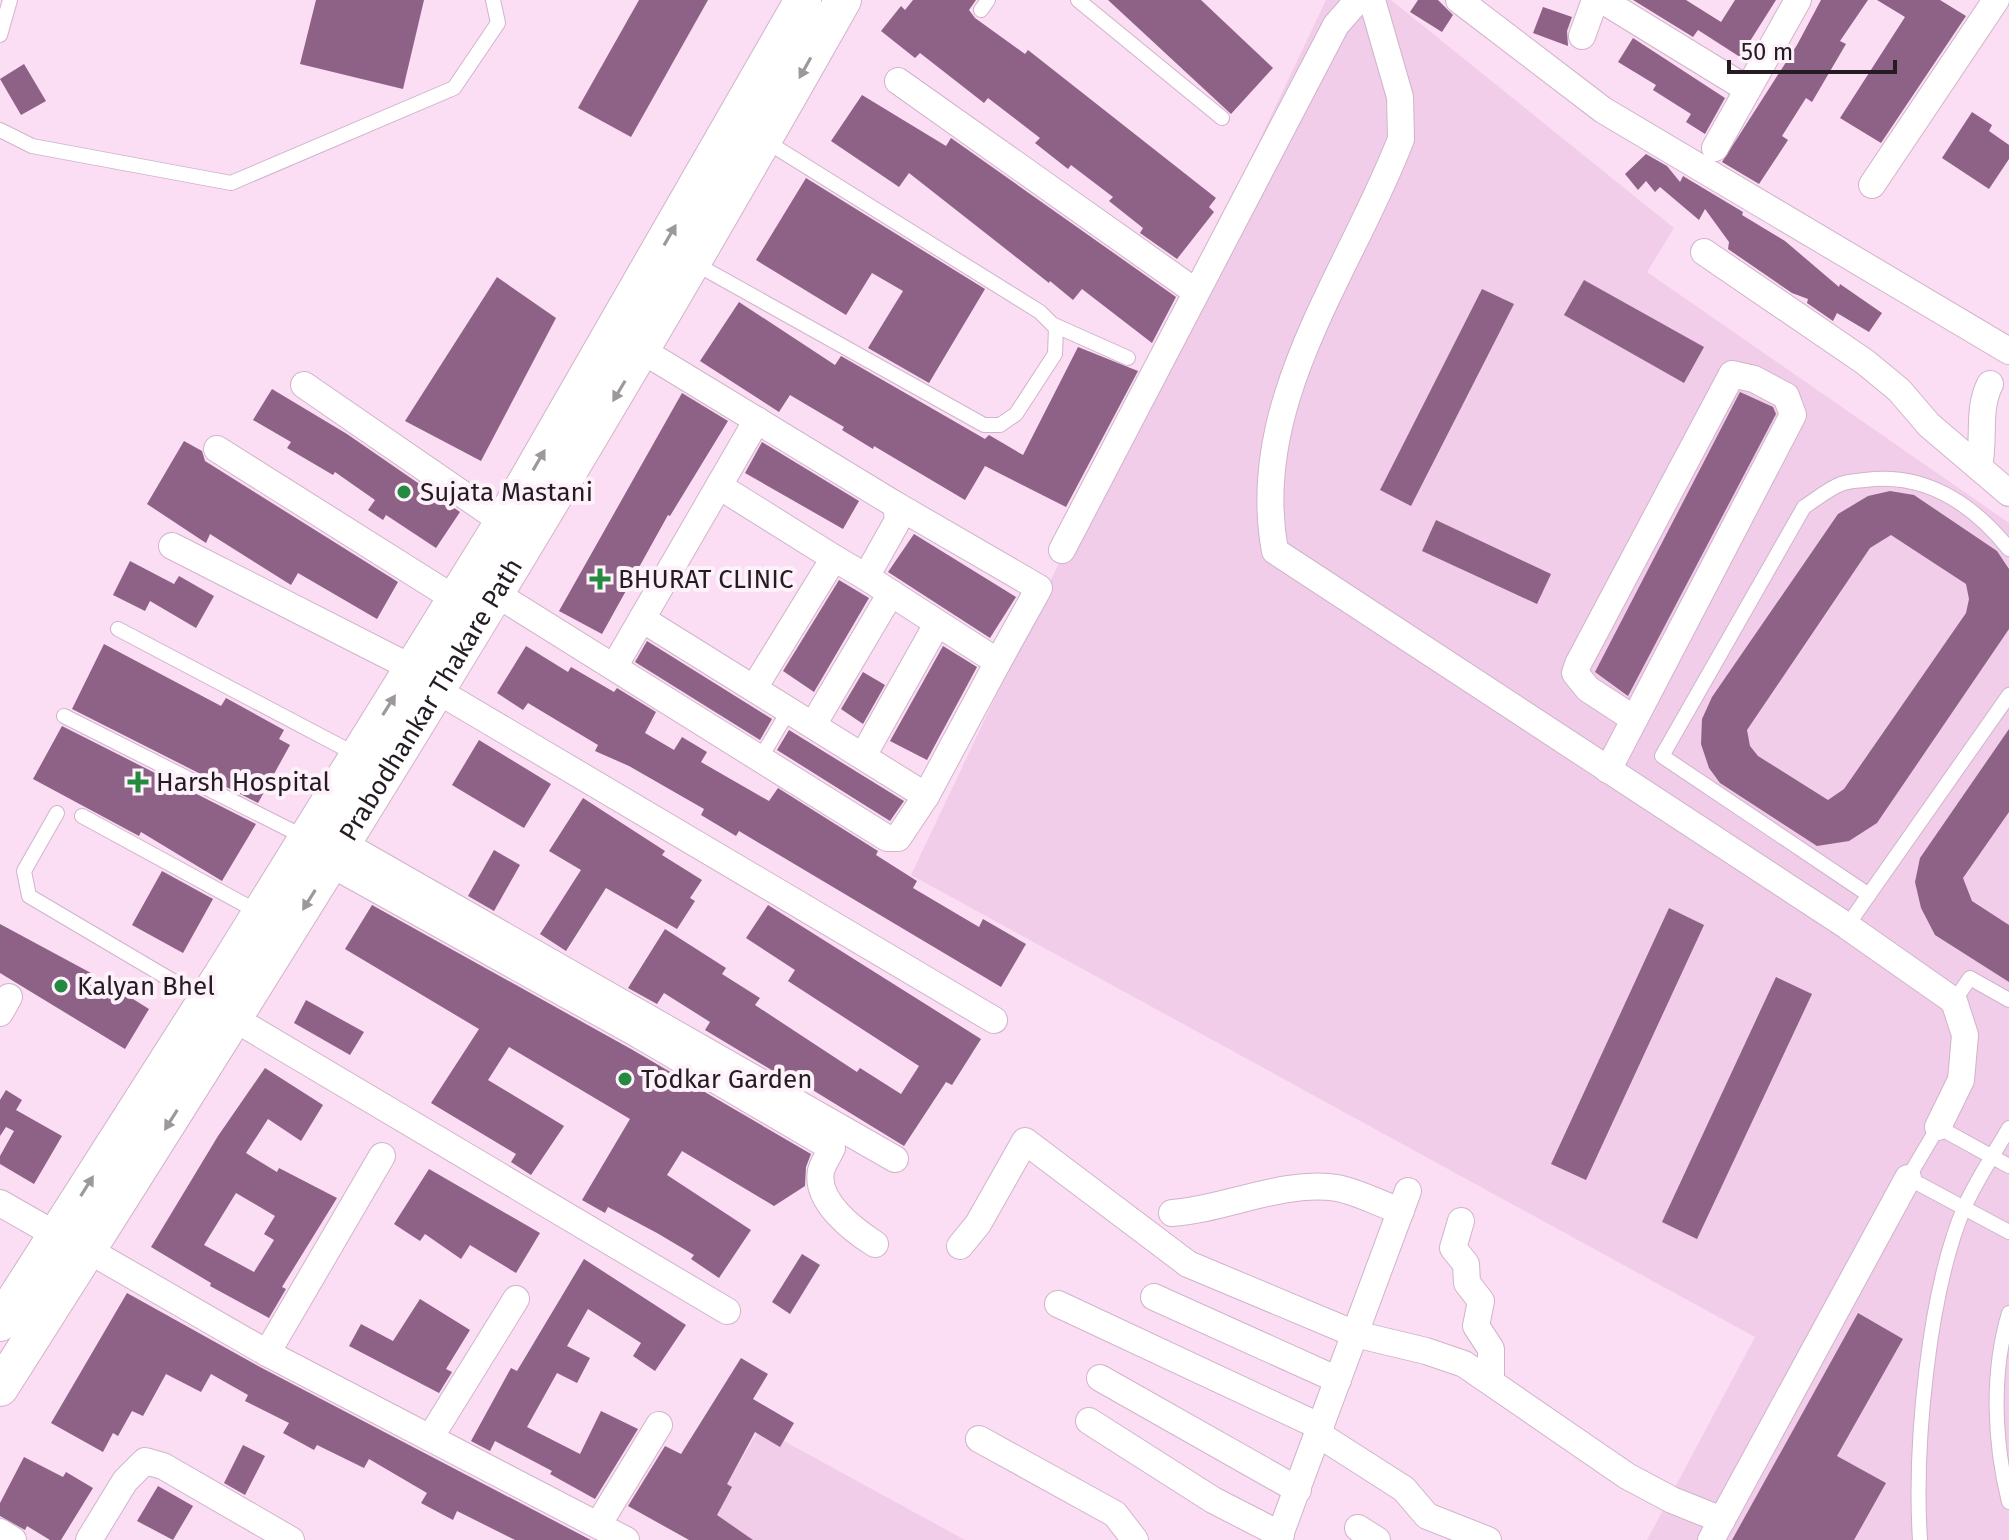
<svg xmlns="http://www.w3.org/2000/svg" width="2009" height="1540" font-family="'Fira Sans',sans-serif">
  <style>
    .built { fill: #f1cde9 }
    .building { fill: #8e6286; fill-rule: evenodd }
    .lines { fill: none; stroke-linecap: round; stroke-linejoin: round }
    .service-casing { stroke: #d0b4ca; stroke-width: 16 }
    .minor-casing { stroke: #d0b4ca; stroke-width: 28 }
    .secondary-casing { stroke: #d0b4ca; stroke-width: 38 }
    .service { stroke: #fff; stroke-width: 14 }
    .minor { stroke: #fff; stroke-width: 26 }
    .secondary { stroke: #fff; stroke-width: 36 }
    .oneway { fill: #9d989c }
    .poi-dot { fill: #238a40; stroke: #fdf1fa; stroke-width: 3 }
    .labels { text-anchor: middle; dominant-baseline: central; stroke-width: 8; stroke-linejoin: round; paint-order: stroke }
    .poi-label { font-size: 26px; fill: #251b23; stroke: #fdf1fa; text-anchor: start }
    .street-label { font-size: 26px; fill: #251b23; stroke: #fdf1fa }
  </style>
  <rect width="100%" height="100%" fill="#fbddf4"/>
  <g class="built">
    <path d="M1326 0H1391L1674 228 1647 272 2009 523V1540H1647L1755 1337 911 875Z"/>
    <path d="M760 1428 965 1540H693Z"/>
  </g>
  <g class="building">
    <path d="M316 0H424L403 89 300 64Z"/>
    <path d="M639 0H708L631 137 578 108Z"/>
    <path d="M913 0H976L969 10 975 18 1025 54 1028 50 1216 198 1209 207 1214 212 1177 259 1140 233 1143 228 1109 201 1113 197 1071 165 1068 169 1035 143 1040 138 988 98 984 103 920 53 915 58 881 31 901 6 905 10Z"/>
    <path d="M1108 0H1201L1273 68 1231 114Z"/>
    <path d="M1418 0H1438L1453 15 1442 32 1410 12Z"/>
    <path d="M1633 0H1686L1721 22 1735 0H1776L1740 57 1698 30 1693 37Z"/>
    <path d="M1821 0H1868L1840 41 1846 44 1812 102 1806 98 1782 136 1788 140 1759 184 1722 162 1797 45Z"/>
    <path d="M1877 0H1940L1966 16 1881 143 1840 118 1905 17Z"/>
    <path d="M1543 7 1572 17 1567 31 1568 46 1533 33Z"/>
    <path d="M1633 38 1725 98 1705 134 1686 122 1691 114 1653 90 1656 85 1618 62Z"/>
    <path d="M24 64 46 101 21 115 0 79Z"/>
    <path d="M862 95 946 146 951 138 1176 297 1152 343 1082 289 1073 300 1050 281 1049 283 909 173 899 187 831 141Z"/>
    <path d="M1972 112 1992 125 1989 131 2009 145V159L1989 189 1942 158Z"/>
    <path d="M1646 154 1667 166 1680 182 1683 176 1743 212 1742 215 1785 241 1839 287 1840 284 1882 313 1869 332 1837 313 1833 321 1807 303 1808 299 1792 293 1728 249 1729 242 1705 209 1699 220 1660 187 1655 192 1646 181 1638 190 1625 174Z"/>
    <path d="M806 178 985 289 929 383 868 348 903 291 872 273 846 315 756 260Z"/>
    <path d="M497 277 556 318 481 461 405 421Z"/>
    <path d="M1584 280 1704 347 1684 383 1564 315Z"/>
    <path d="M1482 289 1514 304 1411 506 1380 490Z"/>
    <path d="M739 302 835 365 841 356 985 439 989 435 1023 455 1078 347 1138 371 1066 507 985 466 965 500 874 446 873 449 842 430 844 427 790 395 779 412 700 361Z"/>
    <path d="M272 389 347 434 460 512 436 548 386 515 383 520 368 510 375 500 335 472 333 475 287 448 291 442 253 420Z"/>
    <path d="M1740 392 1773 407 1776 414 1628 696 1595 672Z"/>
    <path d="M682 393 728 421 670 516 668 515 602 634 559 611Z"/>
    <path d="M184 441 202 451 205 461 398 582 377 619 298 573 291 585 210 534 206 543 147 504Z"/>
    <path d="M762 442 859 501 843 529 745 473Z"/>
    <path d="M1890 491 1914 495 1997 551 2009 569V629L1877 823 1849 841 1817 846 1720 783 1709 768 1701 744 1702 719 1712 697 1838 514 1868 496ZM1891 535 1966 584 1969 599 1966 613 1844 789 1828 800 1758 756 1750 746 1747 730 1870 548Z"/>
    <path d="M1436 520 1551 574 1537 604 1422 551Z"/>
    <path d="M914 534 1016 597 990 638 888 572Z"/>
    <path d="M130 561 174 584 179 576 214 596 196 628 150 601 145 611 113 595Z"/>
    <path d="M839 580 869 598 814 692 783 671Z"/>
    <path d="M647 641 772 719 760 740 635 662Z"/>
    <path d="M104 644 221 706 226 698 284 730 279 739 290 745 258 803 72 709Z"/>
    <path d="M526 646 568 672 571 667 614 692 617 688 656 712 645 733 674 750 682 737 707 752 701 762 769 801 778 788 878 851 876 855 917 881 913 888 979 927 983 919 1026 944 1001 987 739 831 736 836 701 815 704 809 629 766 595 751 598 745 528 703 523 710 497 693Z"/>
    <path d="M943 646 977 667 927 760 890 741Z"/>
    <path d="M863 672 885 685 863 724 841 709Z"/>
    <path d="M62 726 256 824 222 881 141 832 139 836 33 779Z"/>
    <path d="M2009 729V812L1963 878 1972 901 2009 925V982L1935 935 1921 908 1915 882 1920 858Z"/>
    <path d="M789 730 904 801 890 821 777 750Z"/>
    <path d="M479 740 551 784 524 828 452 785Z"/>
    <path d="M583 798 665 851 662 855 702 880 690 898 695 901 677 929 606 888 566 951 540 934 581 870 549 851Z"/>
    <path d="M494 850 520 865 494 911 468 896Z"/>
    <path d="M162 871 213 899 183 953 132 925Z"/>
    <path d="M372 905 631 1049 811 1154 806 1167 805 1186 774 1206 682 1151 667 1175 751 1230 719 1278 691 1259 694 1255 657 1233 608 1207 605 1213 582 1200 630 1119 509 1047 488 1080 564 1126 531 1175 511 1162 516 1154 431 1103 479 1029 345 949Z"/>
    <path d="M768 905 981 1039 952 1085 946 1082 904 1146 780 1070 778 1074 705 1030 710 1022 664 993 657 1004 628 988 665 929 726 968 722 974 760 998 755 1005 857 1072 860 1068 901 1094 919 1066 788 981 795 970 746 938Z"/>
    <path d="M1669 908 1704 925 1586 1180 1551 1164Z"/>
    <path d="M0 924 91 973 88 978 122 999 125 994 149 1009 125 1049 0 973Z"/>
    <path d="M1776 977 1812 994 1697 1239 1662 1222Z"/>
    <path d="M306 1000 364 1032 350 1055 294 1023Z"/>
    <path d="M265 1068 323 1105 301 1141 268 1119 246 1153 277 1172 279 1168 337 1198 282 1287 286 1289 269 1318 210 1286 211 1283 151 1247 218 1136ZM236 1193 275 1216 264 1234 274 1240 254 1272 204 1245Z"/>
    <path d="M6 1090 22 1100 16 1110 62 1136 34 1184 0 1164V1156L14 1131 6 1127 0 1136V1100Z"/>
    <path d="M429 1169 540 1233 516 1273 470 1245 461 1259 425 1234 420 1241 394 1224Z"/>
    <path d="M802 1254 820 1265 790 1314 772 1302Z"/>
    <path d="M584 1259 686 1325 655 1371 633 1356 641 1343 588 1309 567 1346 590 1358 577 1383 557 1373 527 1427 580 1454 601 1411 638 1429 595 1499 550 1474 552 1471 495 1441 490 1451 471 1441 511 1368 517 1371Z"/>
    <path d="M127 1293 260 1367 591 1540H515L457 1511 453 1520 421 1503 427 1493 369 1459 364 1468 317 1445 314 1450 283 1433 289 1423 245 1401 248 1395 211 1374 201 1392 166 1374 143 1416 132 1411 118 1436 113 1433 103 1452 51 1423Z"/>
    <path d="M420 1299 470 1330 446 1369 452 1372 439 1393 349 1346 361 1324 393 1341Z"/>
    <path d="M1858 1313 1903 1339 1837 1456 1886 1483 1854 1540H1732Z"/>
    <path d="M741 1358 768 1374 753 1399 794 1423 780 1447 755 1432 727 1484 732 1487 717 1515 753 1540H689L628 1506 665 1446 681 1454Z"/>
    <path d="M243 1445 265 1456 245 1495 224 1483Z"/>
    <path d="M24 1457 63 1477 66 1472 93 1488 61 1540H50L27 1526 25 1530 0 1516V1503Z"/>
    <path d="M158 1486 193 1506 173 1540 137 1521Z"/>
  </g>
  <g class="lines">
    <defs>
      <g id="service">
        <path d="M1078 0 1222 118"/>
        <path d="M981 10 988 0"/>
        <path d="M0 35 10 0"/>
        <path d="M0 130 32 146 231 183 454 88 498 23 493 0"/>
        <path d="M694 263 984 425H1000L1016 414 1055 354 1056 328 1040 312 764 140"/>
        <path d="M1054 325 1128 358"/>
        <path d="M118 629 357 755"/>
        <path d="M64 716 306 838"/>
        <path d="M760 759 789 710"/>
        <path d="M57 813 24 871 29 896 205 1000"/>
        <path d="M82 816 260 913"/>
        <path d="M1869 895 1662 756 1804 507C1815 500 1828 489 1841 484 1848 481 1857 481 1865 480 1924 472 1972 503 2009 549"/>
        <path d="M1847 926 2009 695"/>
        <path d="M1954 1001 1970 978 2009 1000"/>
        <path d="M2009 1166 1938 1127 1908 1178 2009 1232"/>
        <path d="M2009 1313C1991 1373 1994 1442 2009 1502"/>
        <path d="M1920 1540C1914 1447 1928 1294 1964 1208 1976 1181 1994 1154 2009 1128"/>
      </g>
      <g id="minor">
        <path d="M1372 0 1400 97 1401 139C1350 272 1247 402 1275 551L1847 926 1954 1001 1965 1035 1961 1080 1938 1127"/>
        <path d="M1459 0 1603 110 2009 351"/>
        <path d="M1602 0 1747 89"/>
        <path d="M1582 36 1595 0"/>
        <path d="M898 81 1196 292"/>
        <path d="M1715 148 1798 0"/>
        <path d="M1872 185 1996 0"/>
        <path d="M1704 252 1865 362 1899 390 1929 425 2009 493"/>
        <path d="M304 385 503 522"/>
        <path d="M217 449 455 599"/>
        <path d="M1979 467C1985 437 1977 410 1990 384"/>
        <path d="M719 486 834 558"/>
        <path d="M896 505 1039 588 998 662"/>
        <path d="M172 546 412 668"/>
        <path d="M1062 550 1336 25 1358 0"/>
        <path d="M498 595 887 838H898L926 796 998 662 866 577 898 520 896 505 643 351"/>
        <path d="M642 619 926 796"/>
        <path d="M614 667 757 420"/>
        <path d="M754 688 834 558 866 577"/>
        <path d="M438 691 994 1020"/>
        <path d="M813 725 891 593"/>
        <path d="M863 756 937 624"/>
        <path d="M1608 770 1793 415 1786 396 1754 379 1732 374 1578 664 1575 673 1588 689 1634 719"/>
        <path d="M344 844 895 1159"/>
        <path d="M331 864 639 1035 832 1148C829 1155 823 1163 821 1171 815 1201 853 1230 875 1244"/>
        <path d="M0 1013 9 997"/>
        <path d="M235 1019 727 1311"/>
        <path d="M0 1203 56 1235"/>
        <path d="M1172 1213C1223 1210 1286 1179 1337 1188 1358 1192 1380 1204 1401 1211"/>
        <path d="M1461 1221 1453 1248 1466 1264 1467 1283 1481 1301 1476 1326 1491 1349V1382"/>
        <path d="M960 1246 978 1224 1025 1141 1188 1264 1355 1334 1426 1351 1464 1364 1627 1476 1672 1500 1722 1520"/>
        <path d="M88 1250 267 1353 626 1540"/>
        <path d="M1154 1297 1338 1380"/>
        <path d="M1058 1304 1321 1427"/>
        <path d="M267 1353 382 1156"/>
        <path d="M1100 1378 1298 1490"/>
        <path d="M1089 1421 1213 1500 1281 1535"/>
        <path d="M1318 1434 1404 1489 1427 1516 1488 1540"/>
        <path d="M430 1438 516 1299"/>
        <path d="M979 1439 1115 1514 1135 1540"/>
        <path d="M598 1525 659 1425"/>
        <path d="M1358 1528 1377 1540"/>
        <path d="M0 1532 13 1540"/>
        <path d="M89 1540 125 1481 145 1461 163 1466 291 1540"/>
        <path d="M1278 1540 1408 1191"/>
        <path d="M1711 1540 1908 1178"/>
      </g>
      <g id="secondary">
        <path d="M0 1323 222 975 503 522 803 0"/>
        <path id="s1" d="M0 1388C291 931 577 472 843 0"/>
      </g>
    </defs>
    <use href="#service" class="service-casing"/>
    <use href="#minor" class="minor-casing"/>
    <use href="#secondary" class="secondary-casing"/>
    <use href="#service" class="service"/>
    <use href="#minor" class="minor"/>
    <use href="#secondary" class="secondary"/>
  </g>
  <defs><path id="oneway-solid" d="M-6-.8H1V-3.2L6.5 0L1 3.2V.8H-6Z" transform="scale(2)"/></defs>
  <g class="oneway">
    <use href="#oneway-solid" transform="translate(805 68) rotate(119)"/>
    <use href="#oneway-solid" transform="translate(670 235) rotate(-60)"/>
    <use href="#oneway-solid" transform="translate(619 391) rotate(121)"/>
    <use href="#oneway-solid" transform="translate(539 460) rotate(-60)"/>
    <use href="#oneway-solid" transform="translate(389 705) rotate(-58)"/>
    <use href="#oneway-solid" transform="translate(309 900) rotate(122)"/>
    <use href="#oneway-solid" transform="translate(171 1120) rotate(122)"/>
    <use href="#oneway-solid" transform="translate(87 1186) rotate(-58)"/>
  </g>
  <g class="poi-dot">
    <circle cx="404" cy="492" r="8"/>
    <path d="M596 567h8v8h8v8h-8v8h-8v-8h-8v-8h8z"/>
    <path d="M134 770h8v8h8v8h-8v8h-8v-8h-8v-8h8z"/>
    <circle cx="61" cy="986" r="8"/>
    <circle cx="625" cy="1079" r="8"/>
  </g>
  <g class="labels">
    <g class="poi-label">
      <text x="420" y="492">Sujata Mastani</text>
      <text x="618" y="579">BHURAT CLINIC</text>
      <text x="156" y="782">Harsh Hospital</text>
      <text x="77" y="986">Kalyan Bhel</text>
      <text x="641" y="1079">Todkar Garden</text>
    </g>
    <g class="street-label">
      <text stroke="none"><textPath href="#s1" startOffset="812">Prabodhankar Thakare Path</textPath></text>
    </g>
  </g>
  <path d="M1729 60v12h166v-12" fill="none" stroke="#251b23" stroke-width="4"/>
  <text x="1741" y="60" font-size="24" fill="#251b23" stroke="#fdf1fa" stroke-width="6" paint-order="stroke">50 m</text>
</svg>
